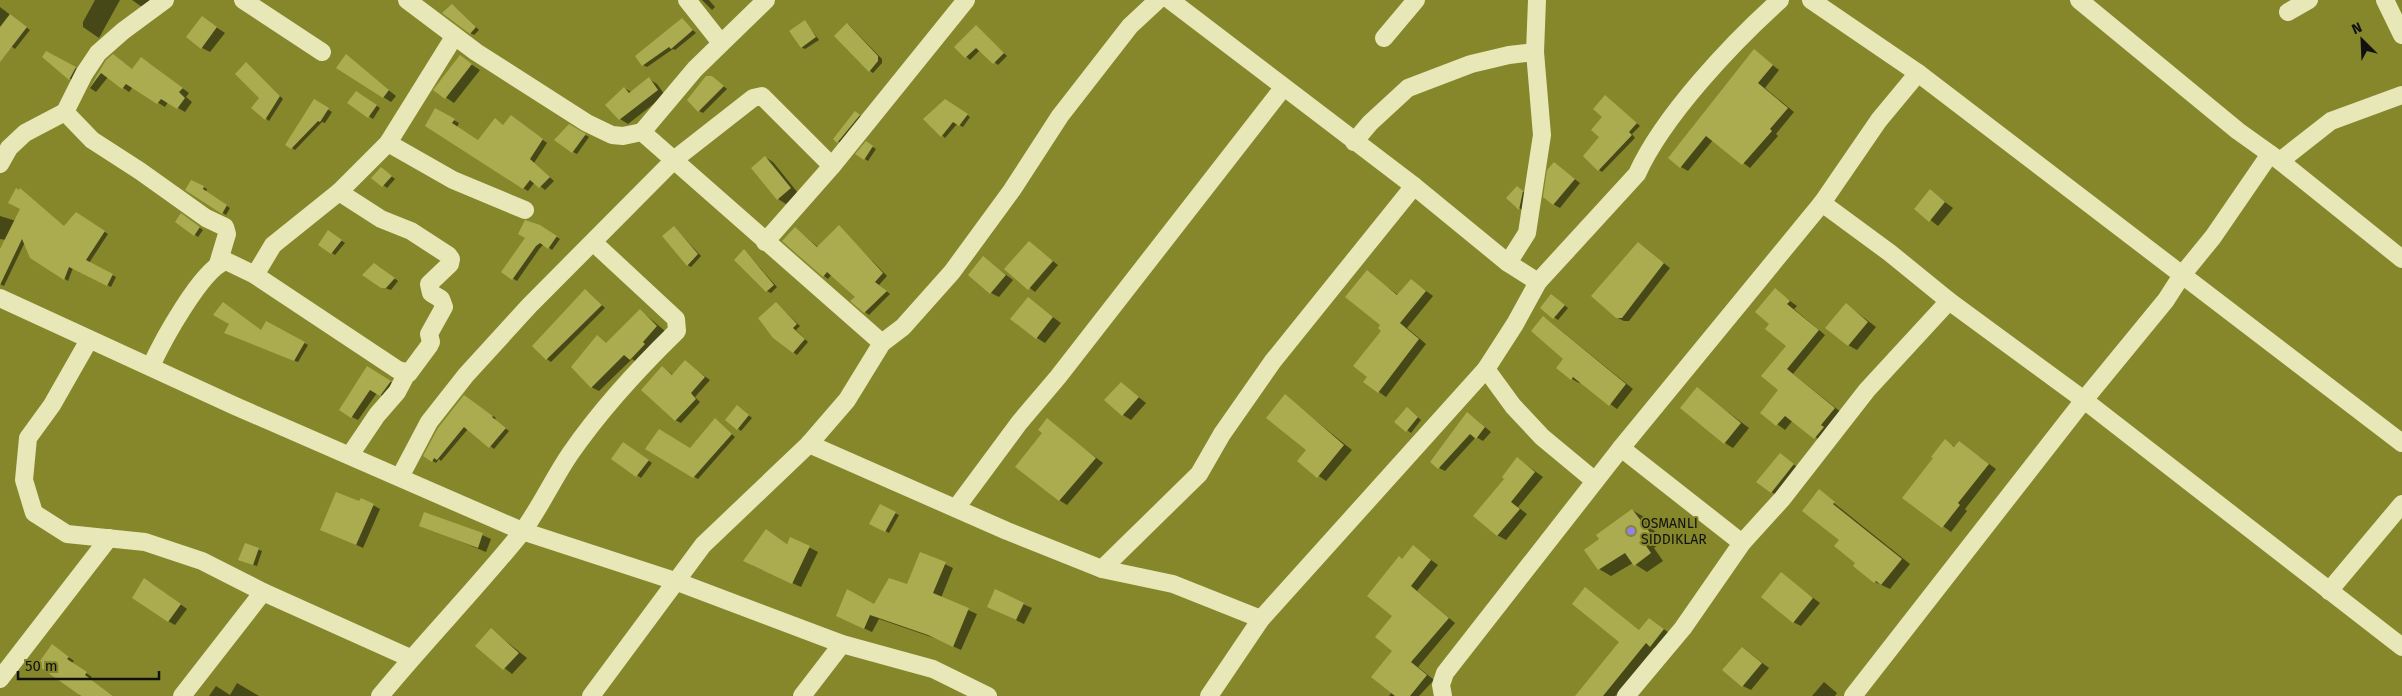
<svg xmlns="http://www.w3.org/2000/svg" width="2402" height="696" font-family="'Fira Sans',sans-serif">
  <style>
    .shadow { fill: #0007 }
    .building { fill: #abac50 }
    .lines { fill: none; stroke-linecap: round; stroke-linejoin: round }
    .street { stroke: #e8e7b8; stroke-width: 18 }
    .poi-dot { fill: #9280ed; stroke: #86872b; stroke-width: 2 }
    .labels { text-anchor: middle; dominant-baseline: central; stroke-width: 4; stroke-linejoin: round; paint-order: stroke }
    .poi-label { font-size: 14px; fill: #111; stroke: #86872b; text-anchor: start }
  </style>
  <rect width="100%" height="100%" fill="#86872b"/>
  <g class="shadow">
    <path d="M95 0H120L99 38 83 27V22Z"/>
    <path d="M132 0H154L145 9Z"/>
    <path d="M702 0H709L715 7 712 10Z"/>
    <path d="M0 7 30 30 15 49 0 38Z"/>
    <path d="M456 8 479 30 474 35 470 33Z"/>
    <path d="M683 20 696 33 675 50 673 49 647 67 643 65Z"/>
    <path d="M805 22 819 40 805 49 801 47Z"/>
    <path d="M210 23 225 33 210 52 202 48Z"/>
    <path d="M848 24 882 59V63L873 73 870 71Z"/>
    <path d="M976 27 1007 56 998 65 980 50 970 60 956 47Z"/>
    <path d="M1754 51 1779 70 1765 88 1794 112 1776 134 1778 136 1750 168 1713 140 1688 171 1681 167Z"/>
    <path d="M46 53 79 70 73 81 44 57Z"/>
    <path d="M346 56 396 96 391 102 338 68Z"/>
    <path d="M460 57 480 70 454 103 435 90Z"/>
    <path d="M107 61 133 70 149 63 189 93 186 97 192 102 185 112 168 102 165 107 133 87 129 92 108 77 96 92 90 88Z"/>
    <path d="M247 64 283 99 269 121 253 108 261 98Z"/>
    <path d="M649 79 657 84 665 95 628 124 620 119 624 88 631 92Z"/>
    <path d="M716 80 727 89 703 113 699 111Z"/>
    <path d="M360 94 380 108 373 119 349 103Z"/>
    <path d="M1606 97 1640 126 1632 134 1635 138 1602 172 1599 170Z"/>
    <path d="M945 100 970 117 963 127 957 124 945 138 925 119Z"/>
    <path d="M314 101 332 112 325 123 322 122 295 150 292 148Z"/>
    <path d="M436 110 459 123 457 127 479 141 516 119 547 143 534 163 554 181 545 190 535 182 528 191 523 188Z"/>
    <path d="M859 115 863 118 842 144 834 139Z"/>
    <path d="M569 126 589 137 577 154 573 152Z"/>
    <path d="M866 143 876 149 868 161 857 154Z"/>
    <path d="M765 157 773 162 798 193 786 204 778 199Z"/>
    <path d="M381 168 395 179 387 188 373 177Z"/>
    <path d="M1560 168 1580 183 1560 208 1553 204Z"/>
    <path d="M191 181 207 189 206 192 230 208 226 215 187 190Z"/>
    <path d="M1521 190 1526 194 1523 211 1508 198Z"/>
    <path d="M1930 191 1953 208 1938 226 1915 208Z"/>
    <path d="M76 214 108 234 89 263 116 277 111 287 73 268 68 281 31 257 25 242 4 286 0 284V252L6 240 0 239V216L84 242Z"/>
    <path d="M185 217 203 230 198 237 177 222Z"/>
    <path d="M540 226 560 239 552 250 544 244 540 248 517 281 503 272Z"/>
    <path d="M674 227 701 256 691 267 687 265Z"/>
    <path d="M839 227 887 276 879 285 890 294 869 315 865 312 857 297 832 274 828 279 824 276 796 229 818 247Z"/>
    <path d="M332 234 345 243 335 255 332 253Z"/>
    <path d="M1639 243 1670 268 1629 321H1624L1616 317Z"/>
    <path d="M1035 247 1058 265 1035 292 1006 269Z"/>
    <path d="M745 251 777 287 771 293 767 291Z"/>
    <path d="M984 258 1013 280 999 297 991 293Z"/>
    <path d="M378 266 398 281 391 290 382 287Z"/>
    <path d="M1367 272 1398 295 1411 280 1433 296 1407 328 1426 344 1386 397 1365 382 1369 377 1383 331Z"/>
    <path d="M1775 290 1797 306 1794 309 1825 335 1793 374 1842 413 1822 442 1793 420 1785 430 1761 412 1779 390 1788 346 1771 324Z"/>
    <path d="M589 293 605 308 551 362 547 359 534 346Z"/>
    <path d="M1555 298 1568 308 1558 320 1541 308Z"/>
    <path d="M1028 299 1061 323 1045 343 1037 338Z"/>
    <path d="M776 303 800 326 796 330 808 342 797 355 793 352Z"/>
    <path d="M1846 304 1876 327 1857 350 1848 345Z"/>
    <path d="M640 310 665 331 638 363 632 359 599 391 591 387 597 337 607 344Z"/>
    <path d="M1544 317 1633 389 1617 409 1581 382 1579 383 1572 379 1565 359Z"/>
    <path d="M266 322 308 345 298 362 230 335 231 324 261 331Z"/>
    <path d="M685 362 710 380 695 397 700 402 681 423 675 420 662 367 673 375Z"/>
    <path d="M374 371 397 386 387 399 377 393 358 420 352 417Z"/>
    <path d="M1121 383 1146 403 1131 420 1123 415Z"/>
    <path d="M1697 389 1749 428 1733 448 1725 443Z"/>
    <path d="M1285 396 1352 450 1326 481 1298 461 1308 450Z"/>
    <path d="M468 399 496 418 494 420 509 431 494 449 468 429 441 461 439 459 436 463 424 456Z"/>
    <path d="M741 409 752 418 741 431 727 420Z"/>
    <path d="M1411 411 1421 420 1411 433 1396 422Z"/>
    <path d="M1473 417 1491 432 1483 441 1476 437 1445 471 1439 468Z"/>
    <path d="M715 419 735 437 698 479 647 449 690 450Z"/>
    <path d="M1047 420 1103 463 1067 505 1059 500Z"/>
    <path d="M1945 441 1955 447 1959 442 1996 469 1965 509 1967 511 1951 532 1904 497 1935 458Z"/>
    <path d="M627 446 652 463 641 478 613 458Z"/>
    <path d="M1784 457 1797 467 1775 494 1771 492Z"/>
    <path d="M1518 459 1543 477 1518 507 1527 514 1506 540 1497 535 1506 479Z"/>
    <path d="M1819 491 1910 564 1890 589 1875 582 1855 565 1857 563 1841 540Z"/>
    <path d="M360 503 373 505 380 509 363 548 327 531Z"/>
    <path d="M880 506 899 515 889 533 871 523Z"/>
    <path d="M1632 510 1644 517 1662 541 1654 548 1663 561 1647 572 1633 563 1611 576 1599 569 1601 540Z"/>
    <path d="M421 525 482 535 491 539 486 552Z"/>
    <path d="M767 530 787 544 791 538 818 552 801 587 752 565Z"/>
    <path d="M246 545 262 551 257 566 243 561Z"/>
    <path d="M1413 547 1438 565 1417 591 1455 623 1418 667 1434 680 1419 696H1389L1392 692 1394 616 1402 560Z"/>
    <path d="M921 553 953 568 941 598 977 614 961 650 937 639 879 619 872 632 846 620 907 586Z"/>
    <path d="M1781 574 1820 603 1801 626 1793 622Z"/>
    <path d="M151 583 187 609 175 625 168 621Z"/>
    <path d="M1586 589 1640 631 1650 619 1672 635 1659 650 1654 648 1615 696H1582L1620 642Z"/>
    <path d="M1023 604 1032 608 1024 624 997 611Z"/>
    <path d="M492 630 527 658 512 674 477 646Z"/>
    <path d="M1743 648 1769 668 1751 690 1743 686Z"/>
    <path d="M59 650 74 661 72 663 92 677 90 679 113 696H80Z"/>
    <path d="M1824 682 1837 693 1835 696H1812Z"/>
    <path d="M237 683 259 696H209L216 686 230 695Z"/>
  </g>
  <g class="building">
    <path d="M452 4 476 27 470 34 442 13Z"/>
    <path d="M10 14 27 27 0 62V27Z"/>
    <path d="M202 16 217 27 201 49 186 37Z"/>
    <path d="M682 18 693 30 671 49 669 47 642 66 635 56Z"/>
    <path d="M805 20 816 37 801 48 789 31Z"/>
    <path d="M847 23 878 56V61L869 72 834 36Z"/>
    <path d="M976 25 1004 53 993 64 976 48 965 58 954 47Z"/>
    <path d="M1754 49 1773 65 1758 83 1788 108 1770 129 1772 131 1742 165 1706 136 1680 168 1668 158Z"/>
    <path d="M46 51 76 67 69 80 42 57Z"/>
    <path d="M113 54 132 69 141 57 183 88 179 92 185 98 177 109 161 99 157 104 126 84 122 89 101 73 89 89 106 60Z"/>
    <path d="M346 54 389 90 383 98 336 68Z"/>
    <path d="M460 55 472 64 445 99 433 90Z"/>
    <path d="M246 62 280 96 265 120 251 108 259 98 235 74Z"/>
    <path d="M706 76H712L724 86 698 112 687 100Z"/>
    <path d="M649 77 658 90 619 120 605 105 624 87 629 93Z"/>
    <path d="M356 91 377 105 368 118 347 103Z"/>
    <path d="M1605 95 1637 123 1629 132 1632 135 1598 171 1583 156 1599 137 1591 130 1602 117 1593 109Z"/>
    <path d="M314 99 329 108 320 122 318 121 291 149 285 145Z"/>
    <path d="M945 99 968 114 959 126 953 122 941 137 923 119Z"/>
    <path d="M435 108 455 119 452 123 478 140 495 118 503 125 511 115 543 139 530 159 550 177 539 188 530 180 523 189 425 126Z"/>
    <path d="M855 111 860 115 837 143 833 139Z"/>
    <path d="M569 124 586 134 572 153 554 140Z"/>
    <path d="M866 141 873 146 864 160 855 154Z"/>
    <path d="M765 156 791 188 777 200 751 168Z"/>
    <path d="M1554 162 1575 179 1553 205 1543 197 1547 170Z"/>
    <path d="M381 167 392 176 382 187 371 178Z"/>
    <path d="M191 180 204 186 203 189 227 205 222 214 185 190Z"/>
    <path d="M1517 186 1523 191 1519 210 1506 198Z"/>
    <path d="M16 188 19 190 20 188 64 226 76 212 105 231 86 260 113 274 107 286 69 267 64 280 30 258 22 239 0 285V249L20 209 8 203Z"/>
    <path d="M1930 189 1945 202 1929 222 1914 209Z"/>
    <path d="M181 213 200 227 194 236 175 222Z"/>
    <path d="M525 220 540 225 557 236 548 249 540 243 536 246 512 280 501 272 525 238 518 234Z"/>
    <path d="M839 225 883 273 875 282 887 291 864 313 850 301 855 297 827 272 823 277 782 241 795 227 817 247Z"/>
    <path d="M674 226 698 254 687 266 662 236Z"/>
    <path d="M328 230 342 240 331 254 318 245Z"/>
    <path d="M1029 241 1053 261 1028 290 1004 269Z"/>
    <path d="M1638 242 1664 263 1622 318H1616L1591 296Z"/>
    <path d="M744 249 774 285 766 292 734 260Z"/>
    <path d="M983 256 1006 275 990 294 968 275Z"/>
    <path d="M374 263 395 278 386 288H381L362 275Z"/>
    <path d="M1367 270 1397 295 1411 279 1426 291 1400 323 1419 339 1378 393 1363 382 1367 377 1353 366 1381 331 1378 328 1380 325 1345 297Z"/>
    <path d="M1775 288 1790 301 1787 304 1819 330 1787 369 1835 408 1821 425 1824 427 1814 439 1785 416 1776 426 1760 413 1778 390 1761 376 1786 346 1765 329 1769 324 1755 312Z"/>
    <path d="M585 289 602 305 546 360 532 346Z"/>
    <path d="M1551 294 1565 305 1553 319 1540 308Z"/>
    <path d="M1028 297 1053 317 1036 339 1010 319Z"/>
    <path d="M223 302 261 330 266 321 305 342 294 361 224 333 229 324 213 315Z"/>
    <path d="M776 302 797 324 793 328 805 339 793 353 773 338 758 318Z"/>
    <path d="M1846 303 1868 322 1848 346 1825 328Z"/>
    <path d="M640 309 657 326 643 342 645 344 630 360 624 355 591 388 571 367 597 335 606 343Z"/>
    <path d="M1543 316 1626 384 1609 406 1573 377 1571 380 1556 368 1563 359 1531 331Z"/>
    <path d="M685 360 705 377 691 393 696 399 675 421 641 390 662 366 672 375Z"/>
    <path d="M367 366 391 381 380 396 370 390 351 418 339 410Z"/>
    <path d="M1121 382 1139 397 1122 416 1104 400Z"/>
    <path d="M1697 387 1741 423 1724 444 1680 408Z"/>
    <path d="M1285 394 1344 445 1317 478 1297 461 1306 450 1266 418Z"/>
    <path d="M464 395 493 416 492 417 506 428 489 448 464 427 437 460 434 458 432 462 423 456 438 428Z"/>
    <path d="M737 405 749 415 737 430 725 420Z"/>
    <path d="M1407 407 1418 417 1406 432 1394 422Z"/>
    <path d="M1467 412 1485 427 1476 439 1470 434 1438 469 1430 462Z"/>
    <path d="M715 418 732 434 693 478 645 449 659 429 690 448Z"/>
    <path d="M1047 418 1096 458 1059 501 1015 467 1042 433 1038 430Z"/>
    <path d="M1945 439 1954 447 1959 441 1989 464 1958 503 1960 505 1942 528 1902 498 1933 458 1931 457Z"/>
    <path d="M623 442 649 460 636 477 611 459Z"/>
    <path d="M1780 453 1794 464 1771 493 1756 482Z"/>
    <path d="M1517 457 1535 472 1511 502 1520 509 1497 536 1473 516 1504 479 1502 477Z"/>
    <path d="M1819 489 1835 502 1833 504 1902 559 1881 585 1876 581 1874 583 1853 566 1855 563 1834 546 1839 540 1802 511Z"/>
    <path d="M336 492 359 501 361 498 374 504 356 545 320 530Z"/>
    <path d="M880 504 896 512 885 532 869 524Z"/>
    <path d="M1632 509 1651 534 1642 540 1651 553 1634 566 1625 553 1598 570 1584 550 1599 539 1596 535Z"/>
    <path d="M424 512 483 533 478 548 419 526Z"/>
    <path d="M766 529 787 544 790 537 810 546 792 584 743 561Z"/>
    <path d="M245 543 259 548 253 565 238 560Z"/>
    <path d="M1413 545 1431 560 1411 586 1449 618 1411 662 1427 675 1410 696H1395L1371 677 1392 651 1375 637 1392 616 1367 596 1399 556 1402 559Z"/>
    <path d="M920 552 946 562 933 593 969 608 953 647 928 635 870 615 864 629 836 616 847 589 874 604 889 578 907 584Z"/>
    <path d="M1781 572 1813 598 1793 623 1761 597Z"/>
    <path d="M144 578 181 604 168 622 132 598Z"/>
    <path d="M1585 587 1639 630 1649 618 1664 629 1650 647 1646 643 1603 696H1575L1619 642 1572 604Z"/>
    <path d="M995 589 1024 603 1016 620 987 607Z"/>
    <path d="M491 628 519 653 503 670 475 646Z"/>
    <path d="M52 644 69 657 67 659 87 672 85 675 113 696H81L37 665Z"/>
    <path d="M1742 647 1762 663 1742 687 1722 670Z"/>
  </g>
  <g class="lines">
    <g class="street">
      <path d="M243 0 322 52"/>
      <path d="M407 0 476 52 587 123 612 135 623 136 642 132 882 343"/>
      <path d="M687 0 721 43"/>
      <path d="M1170 0 1414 186 1508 263 1538 282"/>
      <path d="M1811 0 1918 73 2402 443"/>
      <path d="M2079 0 2238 131 2280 161 2402 259"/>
      <path d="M2385 0 2402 35"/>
      <path d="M2288 12 2309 0"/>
      <path d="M1384 38 1416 0"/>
      <path d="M1918 73 1879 120 1822 203 1890 253 1949 301 2084 400 2166 300 2182 275 2213 237 2270 154"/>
      <path d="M65 112 92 140 140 171 206 218 225 227 227 234 218 264"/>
      <path d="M642 132 695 69 766 0"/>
      <path d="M1354 142 1370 123 1408 88 1471 64 1509 55 1535 52"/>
      <path d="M388 143 453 180 525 210"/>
      <path d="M2280 161 2331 121 2402 95"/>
      <path d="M0 164 9 148 25 133 65 112 84 74 98 53 123 31 165 0"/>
      <path d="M765 242 832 166 966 0"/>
      <path d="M1508 263 1527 233 1542 135 1535 52 1537 0"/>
      <path d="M255 275 398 370 409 373 429 346 431 342 429 334 444 307 441 299 431 293 429 284 450 264 451 259 448 255 411 231 381 219 339 192"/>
      <path d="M0 298 235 406 522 531 675 581 842 644 933 669 988 696"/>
      <path d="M89 340 52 405 28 438 24 480 34 513 67 534 145 542 202 561 263 592 410 658"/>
      <path d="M151 366C162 342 202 268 226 261L255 275 273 245 339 192 388 143 454 37"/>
      <path d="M809 444 1007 531 1102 569 1173 584 1261 619"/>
      <path d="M350 455 377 415 397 392 407 373"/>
      <path d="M400 477 429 422 466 375 529 306 675 159 753 98 762 96 832 166"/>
      <path d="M1595 481 1542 437 1513 406 1486 369 1515 324 1538 282 1637 174C1663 116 1732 43 1780 0"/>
      <path d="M956 508 1019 423 1058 377 1283 88"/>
      <path d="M1742 543 1621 448 1822 203"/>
      <path d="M1102 569 1199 474 1222 434 1273 361 1414 186"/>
      <path d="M2329 591 2402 504"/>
      <path d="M0 679 109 538"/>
      <path d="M182 696 263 592"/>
      <path d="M380 696C426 640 477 588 522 532 540 508 553 479 570 454 601 409 638 369 677 331L676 319 593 242"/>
      <path d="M591 696 703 545 809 444 847 400 882 343 903 327 952 272 1012 190 1060 116 1130 26 1158 0"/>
      <path d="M802 696 842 644"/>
      <path d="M1209 696 1261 619 1486 369"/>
      <path d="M1443 696 1441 685 1445 673 1621 448"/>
      <path d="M1626 696 1683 628 1742 543 1782 499 1867 390 1949 301"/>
      <path d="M1853 696 2084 400 2402 647"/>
    </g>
  </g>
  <circle class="poi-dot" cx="1631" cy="531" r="5"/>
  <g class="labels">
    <g class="poi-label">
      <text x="1641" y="523">OSMANLI<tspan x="1641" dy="16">SIDDIKLAR</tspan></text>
    </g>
  </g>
  <g transform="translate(2362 40) rotate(336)" stroke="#86872b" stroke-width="4" paint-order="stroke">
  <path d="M0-4L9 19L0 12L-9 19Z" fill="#111111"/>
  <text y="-8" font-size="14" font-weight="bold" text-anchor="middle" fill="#111111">N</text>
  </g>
  <path d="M18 671v8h141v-8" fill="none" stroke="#111111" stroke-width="2.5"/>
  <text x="25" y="671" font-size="15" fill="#111111" stroke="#86872b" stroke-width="4" paint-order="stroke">50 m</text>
</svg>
